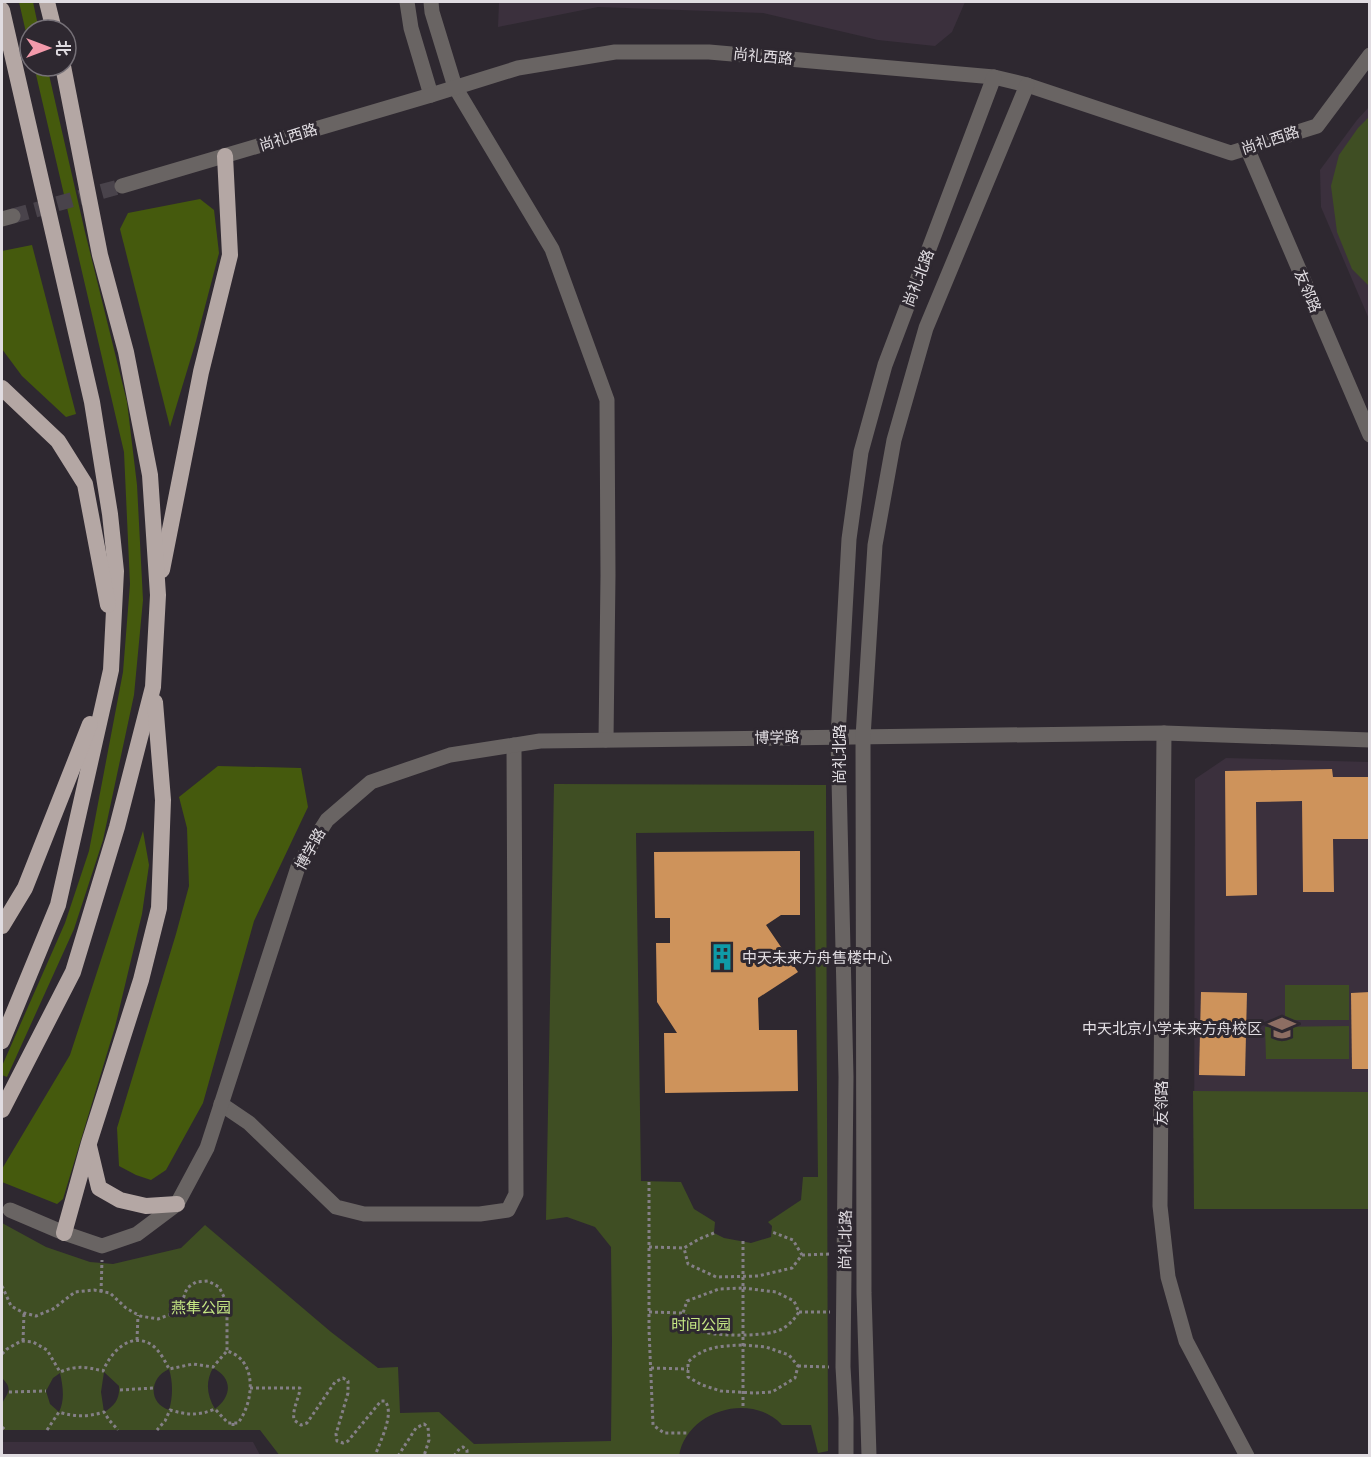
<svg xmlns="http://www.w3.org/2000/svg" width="1371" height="1457" font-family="'Archivo Narrow','Noto Sans SC',sans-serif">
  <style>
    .built { fill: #3b303d }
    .green { fill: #3f4e23; fill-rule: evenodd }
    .forest { fill: #455a0d }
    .building { fill: #ce935b }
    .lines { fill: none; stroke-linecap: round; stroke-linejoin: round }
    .tertiary-tunnel { stroke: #49434b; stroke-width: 15; stroke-dasharray: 15 8; stroke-linecap: butt }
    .path { stroke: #847f86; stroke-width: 3; stroke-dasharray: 3 3; stroke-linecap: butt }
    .minor { stroke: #696463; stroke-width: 15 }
    .tertiary { stroke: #696463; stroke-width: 15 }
    .trunk { stroke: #b4a7a4; stroke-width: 16 }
    .labels { text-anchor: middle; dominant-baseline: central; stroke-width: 6; stroke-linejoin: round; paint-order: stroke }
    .street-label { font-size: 15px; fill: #e0dce1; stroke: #2e2830 }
    .poi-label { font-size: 15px; fill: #e0dce1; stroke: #2e2830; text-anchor: start }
    .park-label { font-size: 15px; fill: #c6e884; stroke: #2e2830 }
  </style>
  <rect width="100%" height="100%" fill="#2e2830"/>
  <g class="built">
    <path d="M499 2H965L952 32 935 46 878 40 763 13 598 7 498 27Z"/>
    <path d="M1369 107V319L1321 207 1320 170 1357 120Z"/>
    <path d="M1226 758 1369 762V1209H1194L1195 779Z"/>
    <path d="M2 1442H253L260 1455H2Z"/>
  </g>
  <g class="green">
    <path d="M1369 117V286L1352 269 1337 232 1331 186 1339 155 1358 128Z"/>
    <path d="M554 784 826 785 828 1451 818 1453 811 1425H782C751 1391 686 1411 679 1456H280L260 1430H2C1 1422 0 1411 2 1404 7 1393 14 1390 2 1378V1223L46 1247 90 1262 113 1264 181 1248 205 1225 331 1332 378 1368 398 1367 400 1413 439 1412 474 1444 611 1441 612 1341 611 1247 595 1227 567 1217 546 1220ZM814 831 818 1177H803L801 1200 768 1222 772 1226 771 1237 751 1243 724 1238 714 1233 715 1222 694 1209 681 1182 641 1181 636 833ZM213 1368C233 1378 232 1396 215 1409 207 1396 205 1382 213 1368ZM169 1369C173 1382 173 1397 169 1410 148 1403 149 1378 169 1369ZM104 1372 119 1386C120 1398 115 1406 104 1412L101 1392ZM60 1373C63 1386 65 1400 59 1412L50 1404 46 1391 53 1378Z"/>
    <rect x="1285" y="985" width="64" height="35"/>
    <path d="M1349 1026V1059H1266L1265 1027Z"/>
    <path d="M1193 1091 1369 1092V1209H1194Z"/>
  </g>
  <g class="forest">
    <path d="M19 2H33L39 30H30V50Z"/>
    <path d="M34 66H47L85 232 127 402 137 485 143 600 134 695 103 840 74 929 7 1077 2 1075V1066L65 923 89 851 123 672 130 584 124 452Z"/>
    <path d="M200 199 214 210 219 253 196 341 170 427 120 229 128 213Z"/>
    <path d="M32 245 76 414 66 417 22 376 2 349V251Z"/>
    <path d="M218 766 301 768 308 807 254 921 203 1103 166 1170 151 1180 136 1175 119 1166 117 1128 176 934 189 886 187 828 179 797Z"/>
    <path d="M143 831 149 865 142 914 115 1027 63 1199 57 1204 2 1182V1169L70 1055Z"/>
  </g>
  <g class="building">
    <path d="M1332 769 1333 777H1370V839H1333L1334 892H1303L1302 801 1256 802 1257 895 1226 896 1225 771Z"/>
    <path d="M800 851V915H781L766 925 798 972 758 998 759 1030H797L798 1091 665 1093 664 1033H677L657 1002 656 943H670V918H655L654 852Z"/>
    <path d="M1201 992 1247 993 1245 1076 1199 1075Z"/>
    <path d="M1370 992V1069H1352L1351 993Z"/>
  </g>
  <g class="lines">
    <path class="tertiary-tunnel" d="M13 216 122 186"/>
    <g class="path">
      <path d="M649 1182V1330L653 1425 664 1433H689"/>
      <path d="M714 1233 699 1239 684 1248 688 1264 716 1277 758 1276 792 1268 802 1255 793 1240 772 1232"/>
      <path d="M743 1241V1408"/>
      <path d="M649 1247 684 1248"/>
      <path d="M802 1255 830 1254"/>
      <path d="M2 1286 11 1306 24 1313 36 1316 53 1309 75 1292 94 1290 110 1293 126 1308 140 1316 158 1319 174 1313 182 1302 187 1288 196 1282 208 1281 219 1287 227 1303V1351"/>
      <path d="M743 1288 776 1292 794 1301 799 1312C793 1321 786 1329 774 1332 759 1336 713 1337 699 1330 693 1327 688 1318 683 1313L687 1301 719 1289Z"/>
      <path d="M101 1292 102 1260"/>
      <path d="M649 1312 683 1313"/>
      <path d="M799 1312H830"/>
      <path d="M137 1340 138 1315"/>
      <path d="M23 1341 24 1313"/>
      <path d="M743 1345 766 1347 789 1355 798 1366 795 1378 772 1392 754 1393 721 1391 702 1385 688 1377V1362C704 1346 722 1346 743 1345Z"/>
      <path d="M2 1354 7 1349 21 1341 33 1342 47 1350 60 1372C77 1365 86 1367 103 1371 111 1352 130 1331 152 1345 160 1351 165 1361 169 1369L193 1364 213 1367 227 1351C258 1360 254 1402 238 1423H228L215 1409C198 1416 187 1415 170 1410L165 1421 157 1430"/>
      <path d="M798 1366 829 1367"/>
      <path d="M651 1368 688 1369"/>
      <path d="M250 1388H300C299 1399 292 1409 294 1420L301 1425 307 1423 335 1382 343 1378 348 1381V1393L336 1434 337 1441 343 1443 348 1441 381 1401H385C395 1414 380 1441 375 1456"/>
      <path d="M120 1390 154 1388"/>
      <path d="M9 1392 46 1391"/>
      <path d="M233 1423V1429"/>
      <path d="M2 1427 5 1430"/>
      <path d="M47 1430 59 1412C75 1417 88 1417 104 1412L109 1420 118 1430"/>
      <path d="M398 1456 416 1428 424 1424 428 1427 429 1440 424 1456"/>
      <path d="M454 1456 460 1448 463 1447 467 1450V1456"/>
    </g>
    <g class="minor">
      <path d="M407 2 411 28 431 95"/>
      <path d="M431 2 432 12 455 87 552 249 607 400 608 575 606 740"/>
      <path d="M1247 148 1370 435"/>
      <path d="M1164 733 1160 1206 1168 1277 1186 1341 1247 1456"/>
      <path d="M221 1104 249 1123 336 1207 364 1214H480L508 1210 516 1194 514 745"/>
      <path d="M10 1210 64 1233 102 1246 137 1234 177 1204 207 1148 299 864 327 820 371 782 450 755 540 741 1164 733 1370 740"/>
    </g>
    <g class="tertiary">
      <path d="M122 186 431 95 518 68 615 52H709L994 77 1027 85 1231 153 1317 126 1370 55"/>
      <path d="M2 219 13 216"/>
      <path d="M846 1456V1418L843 1367 846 1077 838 737 849 539 861 452 885 365 994 77"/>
      <path d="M869 1456 864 1293 863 737 875 545 894 440 926 328 1027 85"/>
    </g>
    <g class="trunk">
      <path d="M47 2 54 30"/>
      <path d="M2 10 92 402 110 514 116 571 111 670 58 905 2 1041"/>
      <path d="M2 388 58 441 85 484 108 605"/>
      <path d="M162 570 201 372 230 255 225 156"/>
      <path d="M2 926 25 888 90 724"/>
      <path d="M2 1110 73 972 117 827 153 687 158 595 150 475 126 352 100 255 63 66"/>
      <path d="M89 1146 99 1188 120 1200 146 1206 177 1204"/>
      <path d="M64 1233 89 1143 141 980 159 908 163 800 155 702"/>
    </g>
  </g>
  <defs>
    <symbol id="building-bare" viewBox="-9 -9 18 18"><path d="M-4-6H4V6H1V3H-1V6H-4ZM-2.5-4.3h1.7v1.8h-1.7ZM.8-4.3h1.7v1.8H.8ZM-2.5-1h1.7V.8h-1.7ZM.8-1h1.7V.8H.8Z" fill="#0f9aa8" stroke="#2e2830" stroke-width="2.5" paint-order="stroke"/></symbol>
    <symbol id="school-bare" viewBox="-9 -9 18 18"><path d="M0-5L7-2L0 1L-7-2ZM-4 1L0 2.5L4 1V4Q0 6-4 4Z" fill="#8d6e63" stroke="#2e2830" stroke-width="2.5" paint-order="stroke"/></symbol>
  </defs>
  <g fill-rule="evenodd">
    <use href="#building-bare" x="703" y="938" width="38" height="38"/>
    <use href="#school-bare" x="1263" y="1009" width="38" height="38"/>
  </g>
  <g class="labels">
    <g class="street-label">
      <text transform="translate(763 56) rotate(5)">尚礼西路</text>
      <text transform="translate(288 137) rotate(-17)">尚礼西路</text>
      <text transform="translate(1270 140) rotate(-18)">尚礼西路</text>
      <text transform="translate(918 278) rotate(-69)">尚礼北路</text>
      <text transform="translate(1308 291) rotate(67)">友邻路</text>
      <text transform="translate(777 737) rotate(-1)">博学路</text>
      <text transform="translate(839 754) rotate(-90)">尚礼北路</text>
      <text transform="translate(310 849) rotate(-61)">博学路</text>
      <text transform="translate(1161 1103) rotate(-90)">友邻路</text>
      <text transform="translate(845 1240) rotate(-89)">尚礼北路</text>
    </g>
    <g class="poi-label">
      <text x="742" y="957">中天未来方舟售楼中心</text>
      <text x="1262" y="1028" text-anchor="end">中天北京小学未来方舟校区</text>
    </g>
    <g class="park-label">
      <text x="201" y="1307">燕隼公园</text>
      <text x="701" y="1324">时间公园</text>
    </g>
  </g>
  <rect width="1371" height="1457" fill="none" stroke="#e0dce1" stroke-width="6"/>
  <g transform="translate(48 48) rotate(90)"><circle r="28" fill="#2e2830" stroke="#757077" stroke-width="1.5"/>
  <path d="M0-4.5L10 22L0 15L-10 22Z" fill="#f39aab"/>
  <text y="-9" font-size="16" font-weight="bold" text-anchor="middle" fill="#e0dce1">北</text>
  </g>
</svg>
